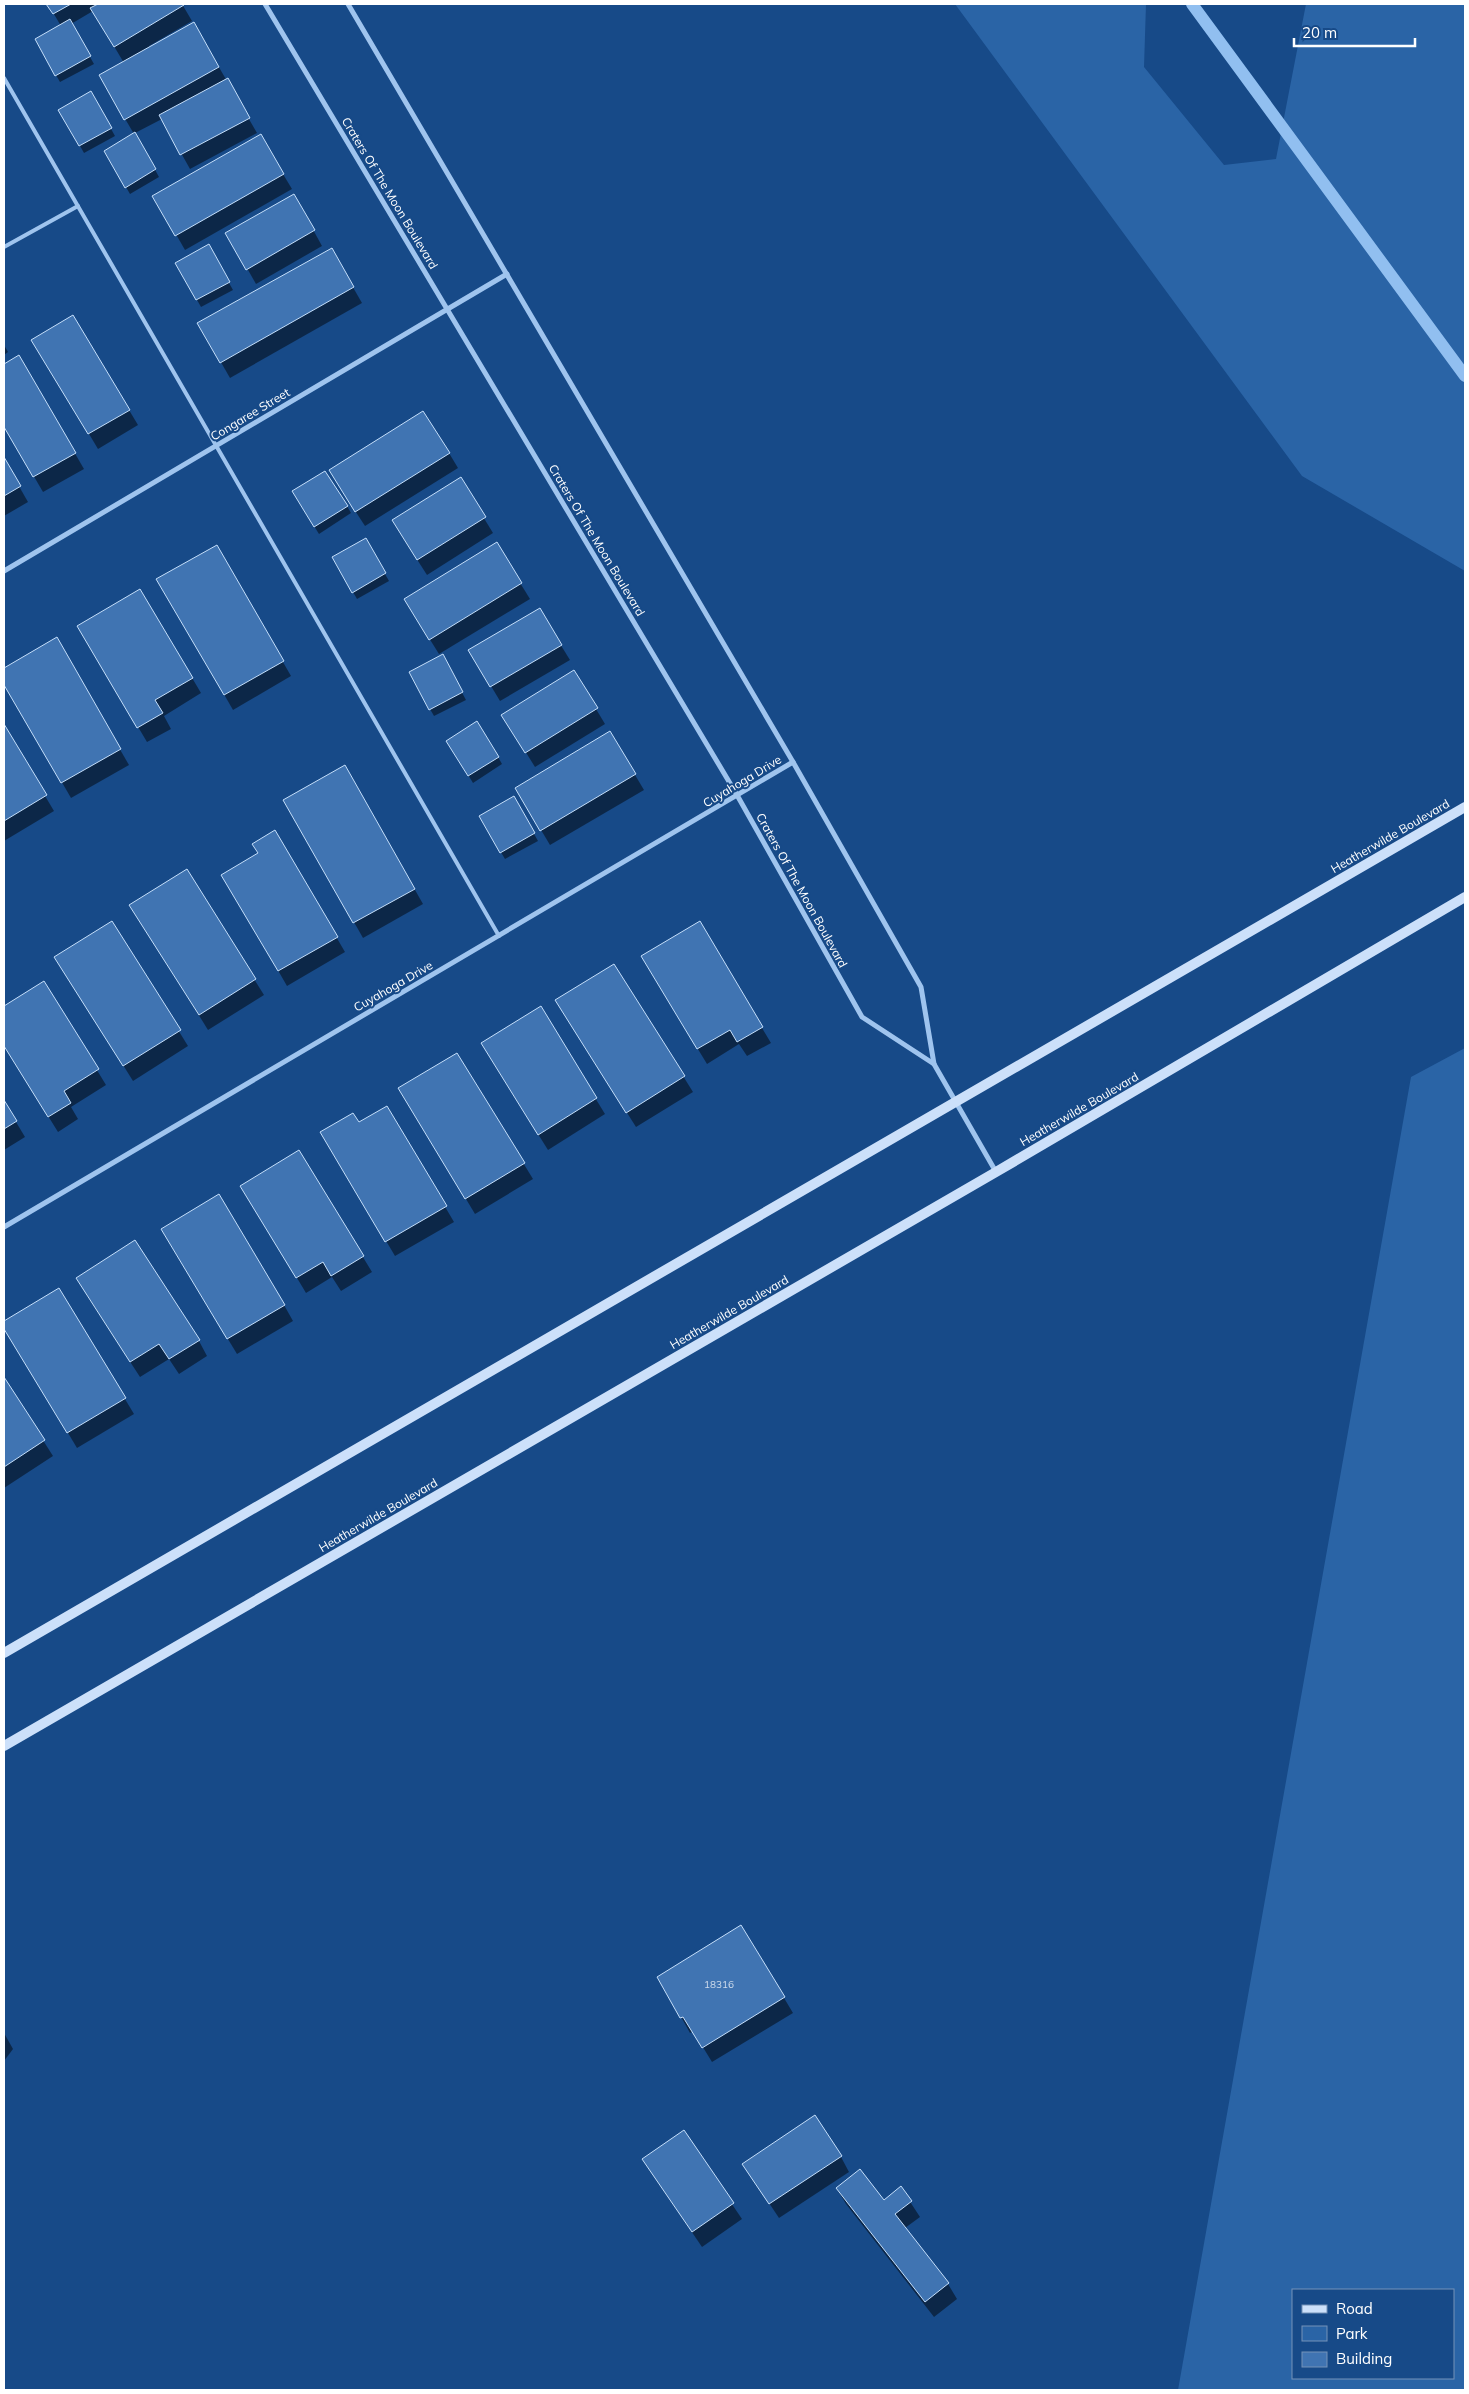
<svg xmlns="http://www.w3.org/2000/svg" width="1469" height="2394" font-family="Mulish,sans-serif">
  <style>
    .green { fill: #2a64a6; fill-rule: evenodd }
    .shadow { fill: #0007 }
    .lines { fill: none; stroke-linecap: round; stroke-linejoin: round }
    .stream { stroke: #91bff0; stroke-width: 12 }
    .building { fill: #4074b2; stroke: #c4defa }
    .lane { stroke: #9fc4ee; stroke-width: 4 }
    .street { stroke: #9fc4ee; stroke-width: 5 }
    .secondary { stroke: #cce0fa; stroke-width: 10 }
    .labels { text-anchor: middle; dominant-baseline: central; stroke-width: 4; stroke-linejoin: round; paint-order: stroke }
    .number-label { font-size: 10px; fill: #cfdcec }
    .street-label { font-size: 12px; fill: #fff; stroke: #174a88 }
  </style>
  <rect width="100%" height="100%" fill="#174a88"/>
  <g class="green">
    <path d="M955 4H1146L1144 67 1224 165 1276 159 1306 4H1465V571L1302 476Z"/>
    <path d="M1465 1048V2390H1178L1411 1077ZM1293 2290H1453V2378H1293Z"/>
  </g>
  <g class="shadow">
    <path d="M48 4H182L192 21 149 46 151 48 194 24 257 133 190 169 162 119 135 133 159 177 130 194 105 151 134 134 100 76 124 63 93 11 71 24 94 64 60 82 36 40 61 26Z"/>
    <path d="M91 93 115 136 84 153 60 110Z"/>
    <path d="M260 136 292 189 185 250 154 196Z"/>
    <path d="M294 195 322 246 256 284 227 233Z"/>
    <path d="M208 246 233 290 201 307 177 264Z"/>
    <path d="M331 249 362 303 230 378 199 324Z"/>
    <path d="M4 345 8 352 4 355Z"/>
    <path d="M42 355 129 410 138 425 98 449Z"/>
    <path d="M19 357 84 469 43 492 4 425V366Z"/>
    <path d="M449 453 458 468 365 526 339 486Z"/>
    <path d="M4 460 28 502 4 516Z"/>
    <path d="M460 479 493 533 427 575 402 536Z"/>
    <path d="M297 499 347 506 351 513 319 534Z"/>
    <path d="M365 539 389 581 357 599 333 557Z"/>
    <path d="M496 544 530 599 439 654 414 614Z"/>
    <path d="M216 546 291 676 233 710 158 579Z"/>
    <path d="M140 590 201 693 164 716 171 729 147 742 78 626Z"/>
    <path d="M539 610 570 660 500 701 470 651Z"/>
    <path d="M56 639 129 765 71 798 4 682V669Z"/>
    <path d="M446 663 466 700 434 716 430 709Z"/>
    <path d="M596 709 605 724 535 767 512 730Z"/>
    <path d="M4 727 54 811 4 841Z"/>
    <path d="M610 733 644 790 550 845 516 788Z"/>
    <path d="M452 748 498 757 502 764 473 783Z"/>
    <path d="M345 767 423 904 363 938 285 800Z"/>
    <path d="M513 797 538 841 505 859 480 817Z"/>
    <path d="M275 832 345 952 287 986 223 875 260 854Z"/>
    <path d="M187 871 264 995 208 1030 140 920Z"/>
    <path d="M112 923 188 1046 133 1081 65 972Z"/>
    <path d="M699 923 771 1043 747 1056 739 1044 707 1064 651 972Z"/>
    <path d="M614 965 693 1092 636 1127 566 1016Z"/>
    <path d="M44 983 106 1085 71 1107 78 1119 58 1132 4 1045V1008Z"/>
    <path d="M540 1008 605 1114 548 1150 491 1059Z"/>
    <path d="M457 1055 533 1179 475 1214 409 1104Z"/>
    <path d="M4 1102 25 1137 4 1150Z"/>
    <path d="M387 1108 454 1222 395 1256 322 1133 358 1124Z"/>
    <path d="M299 1152 372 1272 341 1291 332 1277 306 1293 251 1201Z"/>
    <path d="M171 1245 284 1305 293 1321 237 1354Z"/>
    <path d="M59 1290 134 1414 77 1448 4 1326V1322Z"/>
    <path d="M86 1294 199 1341 207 1356 179 1374 169 1359 140 1377Z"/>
    <path d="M4 1379 53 1456 4 1488Z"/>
    <path d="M741 1926 793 2013 712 2062 693 2031 690 2033 659 1977Z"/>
    <path d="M4 2033 13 2049 4 2061Z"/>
    <path d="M683 2132 742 2219 702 2247 643 2160Z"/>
    <path d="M841 2157 849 2172 779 2218 753 2179Z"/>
    <path d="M901 2188 920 2217 905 2228 948 2284 957 2299 934 2317 846 2204 837 2189 884 2202Z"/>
  </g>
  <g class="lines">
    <path class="stream" d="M1192 4 1465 376"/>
  </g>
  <g class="building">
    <path d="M46 4H71L53 14Z"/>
    <path d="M98 4H184V5L114 47 90 8Z"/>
    <path d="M70 19 91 56 55 76 35 39Z"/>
    <path d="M194 22 219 67 124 120 99 75Z"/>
    <path d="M228 78 250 118 180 155 159 115Z"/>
    <path d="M91 91 112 128 79 146 58 110Z"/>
    <path d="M135 132 156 169 125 188 104 151Z"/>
    <path d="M261 134 284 174 175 236 152 196Z"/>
    <path d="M294 194 315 230 246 270 225 233Z"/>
    <path d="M209 244 230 282 196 300 175 263Z"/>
    <path d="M332 248 354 287 220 363 197 323Z"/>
    <path d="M73 315 130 410 88 434 31 340Z"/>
    <path d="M19 355 76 453 33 477 4 427V364Z"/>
    <path d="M423 411 450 453 355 512 329 470Z"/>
    <path d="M4 457 21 486 4 496Z"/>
    <path d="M325 471 348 506 314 527 292 491Z"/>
    <path d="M461 477 486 517 417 560 392 520Z"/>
    <path d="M366 538 386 573 352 593 332 557Z"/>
    <path d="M497 542 522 583 429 640 404 599Z"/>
    <path d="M217 545 284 661 224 695 156 579Z"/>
    <path d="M140 589 193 678 155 700 163 713 137 728 77 626Z"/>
    <path d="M540 608 562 645 490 687 468 650Z"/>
    <path d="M57 637 121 749 61 783 4 685V668Z"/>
    <path d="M443 654 463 692 429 710 409 672Z"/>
    <path d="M574 670 598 708 525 753 501 715Z"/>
    <path d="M477 721 499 757 468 776 446 741Z"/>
    <path d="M4 724 47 795 4 821Z"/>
    <path d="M610 731 636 774 540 831 515 788Z"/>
    <path d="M345 765 415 889 353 923 283 800Z"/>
    <path d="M514 796 535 833 500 853 479 816Z"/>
    <path d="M275 830 338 937 278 971 221 875 258 853 252 844Z"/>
    <path d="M187 869 256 979 199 1015 129 905Z"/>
    <path d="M112 921 181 1030 123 1066 54 957Z"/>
    <path d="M700 921 763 1027 737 1042 730 1030 697 1049 641 956Z"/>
    <path d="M614 964 685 1076 626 1113 555 1000Z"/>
    <path d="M44 981 99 1069 64 1091 71 1103 48 1117 4 1046V1006Z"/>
    <path d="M541 1006 597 1098 538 1135 481 1043Z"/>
    <path d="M457 1053 525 1163 465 1199 398 1088Z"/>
    <path d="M4 1100 17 1121 4 1129Z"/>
    <path d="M387 1106 447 1206 385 1242 320 1132 353 1113 359 1122Z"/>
    <path d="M299 1150 364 1256 331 1276 323 1262 296 1278 240 1186Z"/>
    <path d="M219 1194 285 1305 227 1339 161 1229Z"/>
    <path d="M135 1240 200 1340 169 1359 159 1344 130 1362 76 1278Z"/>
    <path d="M59 1288 126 1398 67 1433 4 1329V1321Z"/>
    <path d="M4 1377 45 1440 4 1467Z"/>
    <path d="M741 1925 785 1997 702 2048 683 2017 680 2018 657 1977Z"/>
    <path d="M815 2115 842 2156 769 2204 742 2164Z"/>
    <path d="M684 2130 734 2203 692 2232 642 2159Z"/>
    <path d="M860 2169 884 2200 901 2186 912 2201 895 2214 949 2283 925 2302 836 2188Z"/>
  </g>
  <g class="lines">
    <g class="lane">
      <path d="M4 78 499 936"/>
      <path d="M4 247 78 206"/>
    </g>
    <g class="street">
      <path d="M265 4 737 795 862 1017 934 1064"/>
      <path d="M348 4 793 762 921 987 934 1064 996 1172"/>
      <path d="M4 571 507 274"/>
      <path d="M4 1227 793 762"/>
    </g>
    <g class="secondary">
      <path d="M4 1653 1465 807"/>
      <path d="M4 1746 996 1172 1465 897"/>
    </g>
  </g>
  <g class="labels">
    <g class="number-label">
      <text x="719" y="1984">18316</text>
    </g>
    <g class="street-label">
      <text transform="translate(390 193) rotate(59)">Craters Of The Moon Boulevard</text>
      <text transform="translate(250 414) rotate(-31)">Congaree Street</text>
      <text transform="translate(597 540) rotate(59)">Craters Of The Moon Boulevard</text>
      <text transform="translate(742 781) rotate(-31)">Cuyahoga Drive</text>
      <text transform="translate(1390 836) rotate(-30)">Heatherwilde Boulevard</text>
      <text transform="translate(802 890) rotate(61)">Craters Of The Moon Boulevard</text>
      <text transform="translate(393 986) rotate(-30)">Cuyahoga Drive</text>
      <text transform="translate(1079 1109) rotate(-30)">Heatherwilde Boulevard</text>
      <text transform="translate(729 1312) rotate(-30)">Heatherwilde Boulevard</text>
      <text transform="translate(378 1515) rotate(-30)">Heatherwilde Boulevard</text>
    </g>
  </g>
  <rect width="1469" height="2394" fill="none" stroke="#ffffff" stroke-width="10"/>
  <rect x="1292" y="2289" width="162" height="90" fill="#174a88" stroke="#7492b8"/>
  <rect x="1302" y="2305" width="25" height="8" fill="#cce0fa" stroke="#7492b8"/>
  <text x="1336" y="2314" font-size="15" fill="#ffffff">Road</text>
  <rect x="1302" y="2326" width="25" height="15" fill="#2a64a6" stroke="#7492b8"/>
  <text x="1336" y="2339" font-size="15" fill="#ffffff">Park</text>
  <rect x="1302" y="2352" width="25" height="15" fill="#4074b2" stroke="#7492b8"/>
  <text x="1336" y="2364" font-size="15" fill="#ffffff">Building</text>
  <path d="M1294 38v8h121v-8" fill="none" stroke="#ffffff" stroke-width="2.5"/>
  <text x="1302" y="38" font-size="15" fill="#ffffff" stroke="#174a88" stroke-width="4" paint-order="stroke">20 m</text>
</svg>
